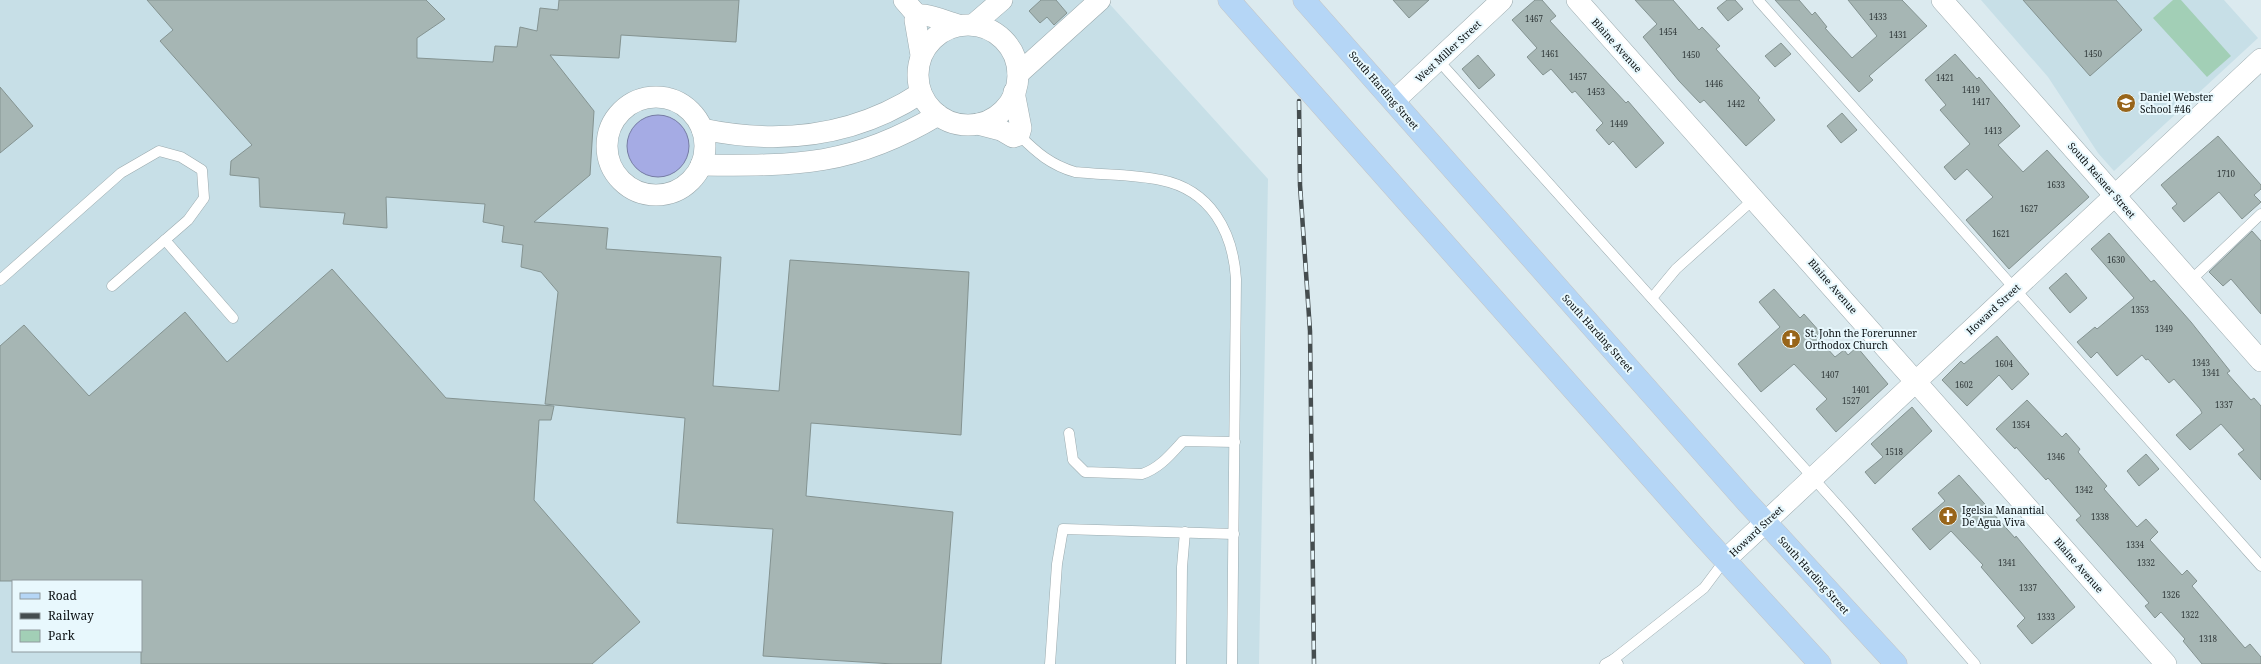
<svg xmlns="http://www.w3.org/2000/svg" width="2261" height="664" font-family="'Noto Serif',serif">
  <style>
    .built { fill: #c7dfe7; fill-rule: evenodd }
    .green { fill: #a2cfb6 }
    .water { fill: #a5abe4; stroke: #767ca4 }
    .building { fill: #a6b6b4; stroke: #849391 }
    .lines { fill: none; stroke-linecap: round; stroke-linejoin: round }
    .service-casing { stroke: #9baaae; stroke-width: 11 }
    .minor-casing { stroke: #9baaae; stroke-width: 22 }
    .primary-casing { stroke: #c4c5c6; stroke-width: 23 }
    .service { stroke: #fff; stroke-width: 10 }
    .minor { stroke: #fff; stroke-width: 21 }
    .primary { stroke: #b5d6f6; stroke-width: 22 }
    .rail-casing { stroke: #454d4f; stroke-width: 4.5 }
    .rail { stroke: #e8f8fd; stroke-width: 3; stroke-dasharray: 9; stroke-linecap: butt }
    .labels { text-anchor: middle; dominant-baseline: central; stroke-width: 4; stroke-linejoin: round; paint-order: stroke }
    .number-label { font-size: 8px; fill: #303839 }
    .street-label { font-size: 10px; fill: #090e10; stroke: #e8f8fd }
    .poi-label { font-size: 10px; fill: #090e10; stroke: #e8f8fd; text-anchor: start }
  </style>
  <rect width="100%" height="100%" fill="#dbeaef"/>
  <g class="built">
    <path d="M0 0H1106L1268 179 1259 664H0ZM13 581H141V651H13Z"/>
    <path d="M1981 0H2224L2258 38 2114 171 2098 153 2048 77Z"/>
  </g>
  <path class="green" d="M2173 0H2181L2231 56 2207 77 2153 18Z"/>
  <circle class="water" cx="658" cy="146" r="31"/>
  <g class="building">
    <path d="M147 0H426L445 19 417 38V58L493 62 495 46 517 47 520 27 537 31 540 8 558 10 559 0H739L736 42 621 35 619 58 550 55 594 111 590 175 534 222 608 228 606 249 721 257 713 386 779 391 790 260 969 272 961 435 811 423 806 496 953 512 941 664H893L763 656 773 529 677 523 685 418 545 404 558 292 541 272 521 267 523 245 502 242 504 226 483 222 485 204 386 197 387 228 343 224 345 213 260 207 259 178 230 175 231 161 252 145 160 41 173 30Z"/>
    <path d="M1041 0H1056L1067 13 1054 25 1047 17 1040 23 1029 11Z"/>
    <path d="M1393 0H1429L1409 18Z"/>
    <path d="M1535 0H1542L1556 16 1550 21 1626 103 1628 101 1664 143 1636 168 1613 141 1609 145 1596 130 1603 123 1575 91 1572 93 1551 69 1543 75 1527 57 1537 48 1512 20Z"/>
    <path d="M1635 0H1673L1699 30 1702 27 1720 46 1716 49 1760 98 1758 100 1775 120 1746 146 1704 100 1700 103 1679 81 1643 37 1657 24Z"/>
    <path d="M1727 0H1735L1743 9 1728 21 1717 8Z"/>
    <path d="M1775 0H1799L1812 15 1815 12 1827 27 1825 28 1852 58 1877 36 1848 0H1902L1927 26 1869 76 1873 80 1859 92Z"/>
    <path d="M2023 0H2116L2142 30 2090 76Z"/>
    <path d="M1781 43 1791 54 1775 67 1765 56Z"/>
    <path d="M1955 54 1977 79 1979 77 2020 126 1998 145 2023 172 2047 150 2089 197 2009 269 1966 220 1993 197 1967 169 1955 180 1944 167 1970 144 1940 110 1946 105 1925 80Z"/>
    <path d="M1478 55 1495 75 1479 89 1462 69Z"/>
    <path d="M0 87 33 126 0 153Z"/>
    <path d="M1842 113 1857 130 1841 143 1827 126Z"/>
    <path d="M2218 136 2261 185V189L2254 195 2261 202 2242 219 2219 192 2184 222 2172 208 2177 204 2161 185Z"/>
    <path d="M2252 231 2261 241V314L2231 279 2223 286 2209 272Z"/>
    <path d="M2109 233 2151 282 2154 280 2191 322 2230 371 2227 373 2251 400 2254 398 2261 406V480L2238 454 2244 450 2221 424 2190 450 2176 435 2202 413 2200 409 2174 379 2169 383 2148 359 2146 360 2142 355 2117 376 2097 352 2091 358 2077 342 2095 327 2097 329 2134 298 2091 249Z"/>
    <path d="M332 269 446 398 554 406 551 420H539L534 500 640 622 592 664H141V581H0V346L24 325 89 396 185 312 227 362Z"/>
    <path d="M2066 273 2087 298 2070 313 2049 288Z"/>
    <path d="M1774 289 1800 318 1804 314 1820 332 1816 336 1835 357 1844 350 1848 355 1857 347 1888 384 1836 432 1816 409 1827 399 1794 364 1761 392 1738 364 1780 327 1759 302Z"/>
    <path d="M1997 336 2029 374 2012 390 1999 375 1967 406 1942 380 1961 361 1964 364Z"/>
    <path d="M2027 400 2062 437 2066 433 2080 449 2078 452 2107 486 2104 489 2137 527 2146 519 2158 532 2150 540 2182 575 2187 570 2197 581 2192 586 2245 648 2250 644 2261 657V664H2202L2183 641 2185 639 2161 612 2155 618 2145 606 2149 603 2076 520 2081 516 2048 478 2046 480 2016 447 2015 449 1996 429Z"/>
    <path d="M1912 407 1932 431 1875 484 1865 472 1883 457 1871 444Z"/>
    <path d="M2146 454 2159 469 2139 486 2127 471Z"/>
    <path d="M1959 475 2015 538 2016 536 2075 607 2032 644 2017 626 2025 618 1981 567 1983 565 1951 531 1930 550 1912 529 1945 501 1938 493Z"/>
  </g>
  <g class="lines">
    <defs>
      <g id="service">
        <path d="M1758 0 2261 566"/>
        <path d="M1438 60 1849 518 1975 664"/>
        <path d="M1019 135C1037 153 1051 165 1075 172 1103 175 1133 174 1161 180 1211 190 1233 232 1236 279L1232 664"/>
        <path d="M165 240 233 318"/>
        <path d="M0 280 121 173 159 151 181 157 202 170 204 198 188 220 112 286"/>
        <path d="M2191 280 2261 214"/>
        <path d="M1652 298 1676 269 1755 198"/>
        <path d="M1069 433 1073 460 1085 472 1142 474C1160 468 1171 454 1183 441L1235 442"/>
        <path d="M1050 664 1057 564 1063 529 1234 534"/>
        <path d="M1181 664 1182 567 1185 532"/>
        <path d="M1605 664 1614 659"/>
        <path d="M1618 664 1614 659 1704 588 1725 560"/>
      </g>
      <g id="minor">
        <path d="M904 0 917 15"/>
        <path d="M1577 0 2166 664"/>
        <path d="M1942 0 2261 361"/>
        <path d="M917 15C925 13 948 22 958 25"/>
        <path d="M917 15 915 20 921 55"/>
        <circle cx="968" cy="75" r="50"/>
        <path d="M973 25 1002 0"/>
        <path d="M1018 74 1100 0"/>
        <circle cx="656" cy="146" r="49"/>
        <path d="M1394 101 1502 0"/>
        <path d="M978 124 1001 130 1013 137 1019 135 1021 128 1014 92"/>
        <path d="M702 129C779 145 854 137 921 93"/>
        <path d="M701 165C797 166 853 166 938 115"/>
        <path d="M1725 560 2261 59"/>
      </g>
      <g id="primary">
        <path d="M1229 0 1703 536 1820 664"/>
        <path d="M1304 0 1745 500 1896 664"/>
      </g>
    </defs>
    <use href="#service" class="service-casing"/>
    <use href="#minor" class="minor-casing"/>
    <use href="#primary" class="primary-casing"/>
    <use href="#service" class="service"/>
    <use href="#minor" class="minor"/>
    <use href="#primary" class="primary"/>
    <defs>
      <path id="rail" d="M1299 101 1300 185 1310 331 1314 664"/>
    </defs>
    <use href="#rail" class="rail-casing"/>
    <use href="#rail" class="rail"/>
  </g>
  <defs>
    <symbol id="school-disc" viewBox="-11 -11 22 22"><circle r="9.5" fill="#98651a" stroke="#e8f8fd"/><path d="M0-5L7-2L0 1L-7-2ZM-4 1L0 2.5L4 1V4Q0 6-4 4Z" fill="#fff"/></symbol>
    <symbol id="church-disc" viewBox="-11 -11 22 22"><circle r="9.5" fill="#98651a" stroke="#e8f8fd"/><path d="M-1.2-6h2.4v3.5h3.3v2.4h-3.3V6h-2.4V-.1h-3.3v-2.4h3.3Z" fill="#fff"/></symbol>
  </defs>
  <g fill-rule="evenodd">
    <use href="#school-disc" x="2115" y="92" width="22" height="22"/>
    <use href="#church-disc" x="1780" y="328" width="22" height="22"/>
    <use href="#church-disc" x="1937" y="505" width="22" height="22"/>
  </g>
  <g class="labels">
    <g class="number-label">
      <text x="1878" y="16">1433</text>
      <text x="1534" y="18">1467</text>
      <text x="1668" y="31">1454</text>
      <text x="1898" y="34">1431</text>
      <text x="1550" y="53">1461</text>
      <text x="2093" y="53">1450</text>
      <text x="1691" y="54">1450</text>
      <text x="1578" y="76">1457</text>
      <text x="1945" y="77">1421</text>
      <text x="1714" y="83">1446</text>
      <text x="1971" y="89">1419</text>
      <text x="1596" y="91">1453</text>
      <text x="1981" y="101">1417</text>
      <text x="1736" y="103">1442</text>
      <text x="1619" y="123">1449</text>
      <text x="1993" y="130">1413</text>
      <text x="2226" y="173">1710</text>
      <text x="2056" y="184">1633</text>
      <text x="2029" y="208">1627</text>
      <text x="2001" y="233">1621</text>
      <text x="2116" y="259">1630</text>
      <text x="2140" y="309">1353</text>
      <text x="2164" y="328">1349</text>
      <text x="2201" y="362">1343</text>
      <text x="2004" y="363">1604</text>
      <text x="2211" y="372">1341</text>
      <text x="1830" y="374">1407</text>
      <text x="1964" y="384">1602</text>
      <text x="1861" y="389">1401</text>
      <text x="1851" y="400">1527</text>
      <text x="2224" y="404">1337</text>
      <text x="2021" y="424">1354</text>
      <text x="1894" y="451">1518</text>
      <text x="2056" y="456">1346</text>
      <text x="2084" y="489">1342</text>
      <text x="2100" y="516">1338</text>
      <text x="2135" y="544">1334</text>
      <text x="2007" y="562">1341</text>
      <text x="2146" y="562">1332</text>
      <text x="2028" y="587">1337</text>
      <text x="2171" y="594">1326</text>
      <text x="2190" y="614">1322</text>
      <text x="2046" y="616">1333</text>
      <text x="2208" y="638">1318</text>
    </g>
    <g class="street-label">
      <text transform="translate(1617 45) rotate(48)">Blaine Avenue</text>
      <text transform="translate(1448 51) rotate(-43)">West Miller Street</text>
      <text transform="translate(1384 90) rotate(49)">South Harding Street</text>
      <text transform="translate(2102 180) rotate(49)">South Reisner Street</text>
      <text transform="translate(1833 286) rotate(49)">Blaine Avenue</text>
      <text transform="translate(1993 309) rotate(-43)">Howard Street</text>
      <text transform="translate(1598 333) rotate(48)">South Harding Street</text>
      <text transform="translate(1756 531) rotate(-43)">Howard Street</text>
      <text transform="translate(2079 565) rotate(49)">Blaine Avenue</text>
      <text transform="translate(1814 575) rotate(48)">South Harding Street</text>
    </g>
    <g class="poi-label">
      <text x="2140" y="97">Daniel Webster<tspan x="2140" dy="12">School #46</tspan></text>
      <text x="1805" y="333">St. John the Forerunner<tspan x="1805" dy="12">Orthodox Church</tspan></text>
      <text x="1962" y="510">Igelsia Manantial<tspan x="1962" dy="12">De Agua Viva</tspan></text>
    </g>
  </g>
  <rect x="12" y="580" width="130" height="72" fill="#e8f8fd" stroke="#8f9a9e"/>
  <rect x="20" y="593" width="20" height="6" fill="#b5d6f6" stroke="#8f9a9e"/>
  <text x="48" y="600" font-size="12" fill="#090e10">Road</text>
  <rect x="20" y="613" width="20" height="6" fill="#454d4f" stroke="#8f9a9e"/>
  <text x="48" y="620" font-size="12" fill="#090e10">Railway</text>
  <rect x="20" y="630" width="20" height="12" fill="#a2cfb6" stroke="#8f9a9e"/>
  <text x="48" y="640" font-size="12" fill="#090e10">Park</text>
</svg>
